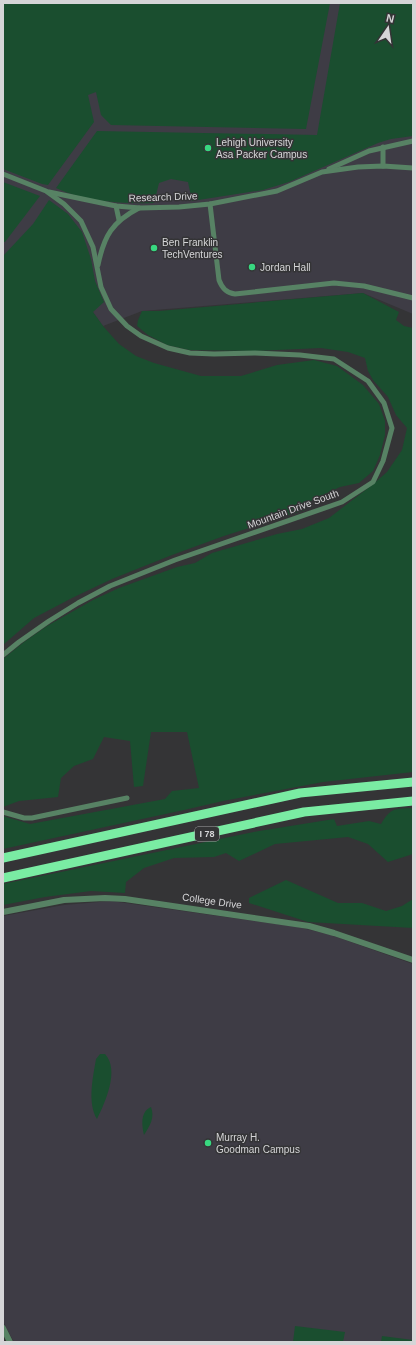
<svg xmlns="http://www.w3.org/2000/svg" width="416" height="1345" font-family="Helvetica,sans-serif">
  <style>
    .built { fill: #3e3c45 }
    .green { fill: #1a4e2f }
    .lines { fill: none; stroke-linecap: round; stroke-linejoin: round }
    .minor { stroke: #578264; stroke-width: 5 }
    .tertiary { stroke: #578264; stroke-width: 6 }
    .motorway { stroke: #7aeca3; stroke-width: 9 }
    .poi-dot { fill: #38d880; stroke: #343436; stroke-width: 1.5 }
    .labels { text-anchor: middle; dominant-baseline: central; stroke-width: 3; stroke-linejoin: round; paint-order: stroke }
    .shield { fill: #343436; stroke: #a5a5a7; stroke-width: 1 }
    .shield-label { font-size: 9px; font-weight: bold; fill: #d5d5d7 }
    .poi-label { font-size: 10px; fill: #d5d5d7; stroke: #343436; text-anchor: start }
    .street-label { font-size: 10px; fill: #d5d5d7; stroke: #343436 }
  </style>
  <rect width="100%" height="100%" fill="#343436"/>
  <g class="built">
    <path d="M3 3H413V314L363 293 142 311 103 326 88 305 3 299Z"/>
    <path d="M111 901 298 927 331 935 413 964V1342H14L3 1322V916L64 905Z"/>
  </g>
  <g class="green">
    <path d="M3 3H330L306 129 111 125 101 115 96 92 88 95 94 122 48 185 42 184 3 169Z"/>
    <path d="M340 3H413V136L391 139 378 143 289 182 263 190 192 201 188 182 171 179 159 183 154 203C123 204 84 202 56 188L97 131 317 135Z"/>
    <path d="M3 182 40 196 5 242H3Z"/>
    <path d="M49 200 68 214 82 232 91 259 95 281 104 302 93 312 103 326 119 344 136 356 154 363 201 376H241L277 365 314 360 337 366 363 385 379 404 385 421V435L380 455 373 471 359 483 340 487 312 500 305 510 224 536 172 555 112 579 72 598 34 618 3 645V256L33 224Z"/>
    <path d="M363 293 399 312 396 320 404 326 413 328V772L323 782 223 801 184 810 3 849V816L30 824 165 799 172 791 199 788 187 732H151L143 786 134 787 130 741 104 737 93 759 74 766 61 778 58 797 19 801 3 807V659L24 642 47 626 93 600 119 588 177 567 195 563 212 553 277 534 302 529 329 518 372 485 387 472 402 450 407 428 396 415 388 397 373 380 368 371 365 358 348 352 321 348 255 351 189 350 167 345 148 335 137 326 138 320 142 311H159Z"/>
    <path d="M413 808V854L388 862 368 844 348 837 275 844 239 861 226 853 214 857 174 858 144 868 126 882 125 893 91 891 45 897 3 905V884L259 831 334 819 337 826 369 821 381 824C391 807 395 809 413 808Z"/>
    <path d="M286 880 338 903H362L386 911 402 906 413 899V928L308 922 249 903V898Z"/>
    <path d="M100 1054H105C120 1070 105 1103 97 1119 87 1103 93 1077 96 1059Z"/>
    <path d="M151 1107C155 1118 150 1125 144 1135 142 1125 140 1112 151 1107Z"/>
    <path d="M295 1326 345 1332 343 1342H293Z"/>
    <path d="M382 1336 413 1340V1342H381Z"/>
  </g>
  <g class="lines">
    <g class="minor">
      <path d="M383 147V166"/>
      <path d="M329 169 369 151 413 141"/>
      <path d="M3 174 46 191 64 204 81 221 93 247 101 287 111 309 127 326 141 336 168 348 190 353 214 354 255 353 300 355 334 359 368 381 384 403 392 428 383 461 373 482 342 502 175 560 110 586 78 603 49 621 19 642 3 655"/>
      <path d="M49 192 116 206 140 208 179 207 210 204 277 191 322 172 358 167 383 166 413 168"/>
      <path d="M210 204 219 280C222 288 226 293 235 294L334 283 364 286 413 298"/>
      <path d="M116 206 119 220"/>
      <path d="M98 265C104 236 112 222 139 208"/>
      <path d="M3 812 24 818H32L127 798"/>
    </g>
    <g class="tertiary">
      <path d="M3 912 64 900 105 898 125 899 309 926 334 933 413 960"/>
      <path d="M3 1328 10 1342"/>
    </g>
    <g class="motorway">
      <path d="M3 858 300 793 413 782"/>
      <path d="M3 878 304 812 413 801"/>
    </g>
  </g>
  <g class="poi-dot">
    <circle cx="208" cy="148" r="4"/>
    <circle cx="154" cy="248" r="4"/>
    <circle cx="252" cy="267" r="4"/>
    <circle cx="208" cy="1143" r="4"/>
  </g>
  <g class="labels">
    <rect class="shield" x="195" y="827" width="24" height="14" rx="3"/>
    <g class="shield-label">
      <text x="207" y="834">I 78</text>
    </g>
    <g class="poi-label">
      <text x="216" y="142">Lehigh University<tspan x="216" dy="12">Asa Packer Campus</tspan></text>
      <text x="162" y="242">Ben Franklin<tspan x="162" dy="12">TechVentures</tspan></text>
      <text x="260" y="267">Jordan Hall</text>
      <text x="216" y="1137">Murray H.<tspan x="216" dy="12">Goodman Campus</tspan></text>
    </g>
    <g class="street-label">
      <text transform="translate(163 197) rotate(-2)">Research Drive</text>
      <text transform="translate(293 509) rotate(-20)">Mountain Drive South</text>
      <text transform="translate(212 901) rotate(8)">College Drive</text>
    </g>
  </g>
  <rect width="416" height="1345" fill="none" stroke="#d5d5d7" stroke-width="8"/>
  <g transform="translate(388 28) rotate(13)" stroke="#343436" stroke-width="3" paint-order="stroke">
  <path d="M0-3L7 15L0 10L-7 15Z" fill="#d5d5d7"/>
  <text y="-6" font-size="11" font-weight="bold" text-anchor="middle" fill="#d5d5d7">N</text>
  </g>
</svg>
